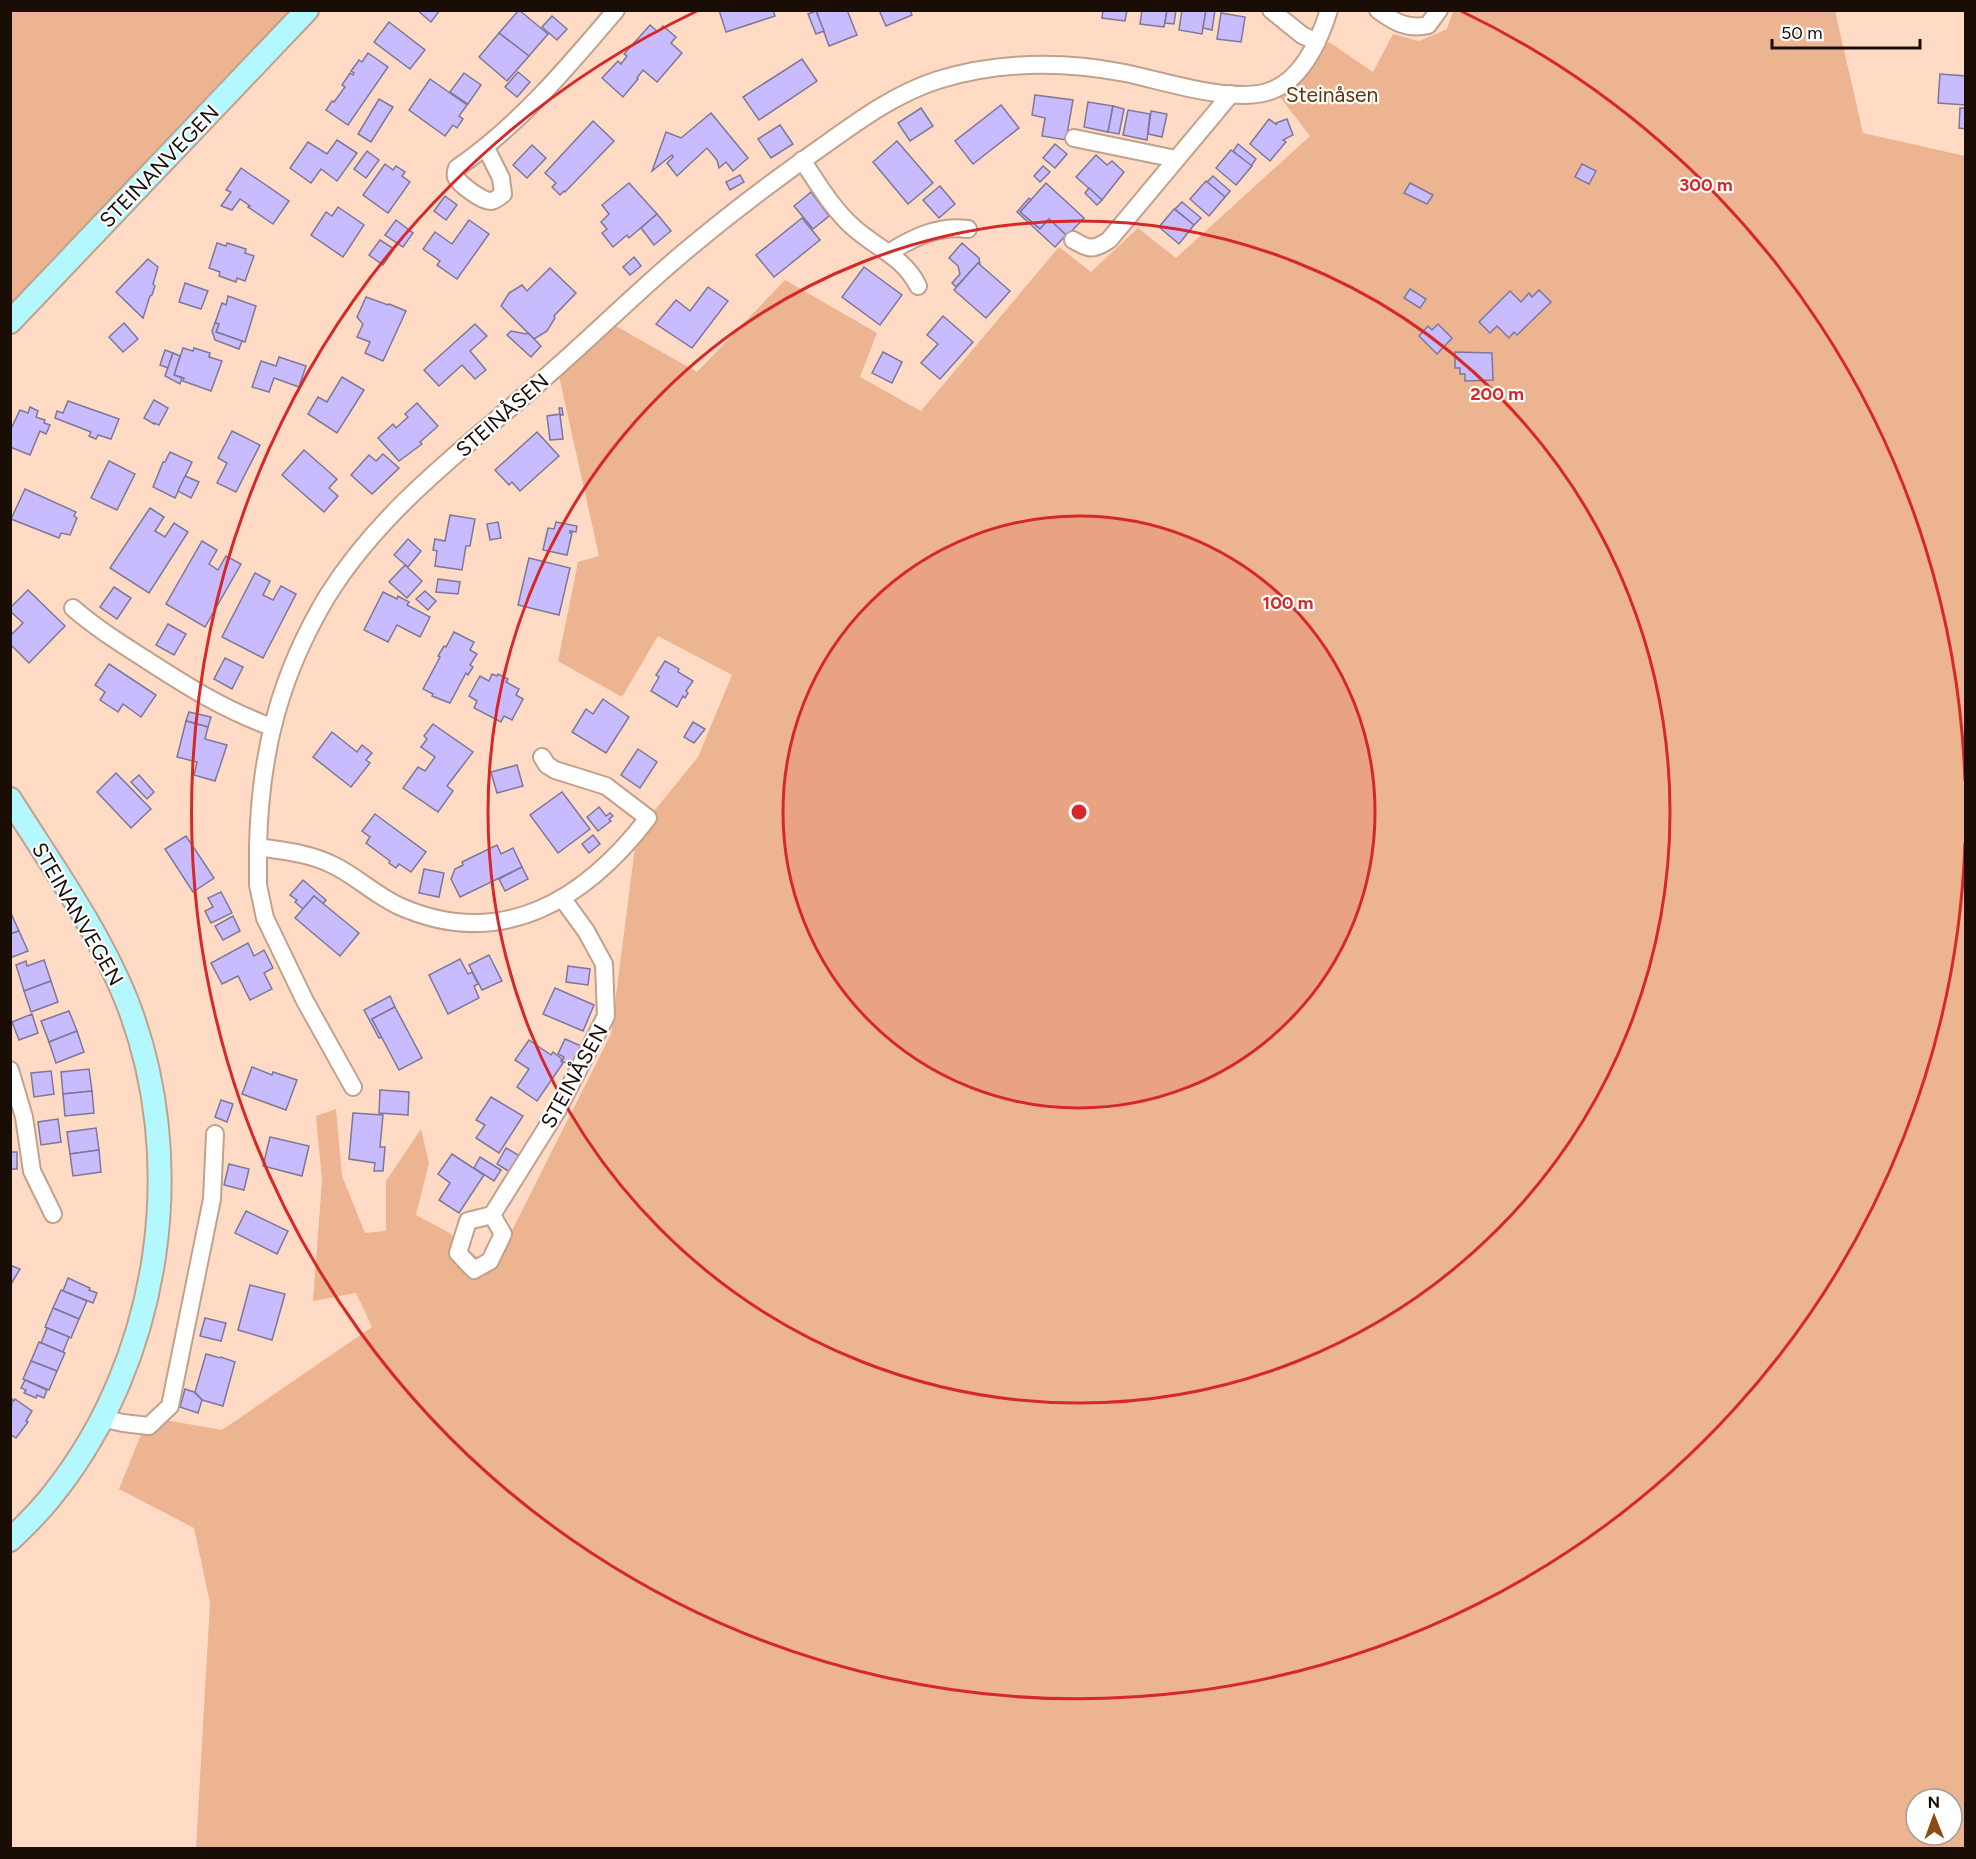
<svg xmlns="http://www.w3.org/2000/svg" width="1976" height="1859" font-family="Figtree,sans-serif">
  <style>
    .green { fill: #ecb490; fill-rule: evenodd }
    .building { fill: #c9bcfe; stroke: #7d7798; stroke-width: 1.5 }
    .lines { fill: none; stroke-linecap: round; stroke-linejoin: round }
    .minor-casing { stroke: #c2a18c; stroke-width: 20 }
    .secondary-casing { stroke: #c2a18c; stroke-width: 26 }
    .minor { stroke: #fff; stroke-width: 16 }
    .secondary { stroke: #b3f7ff; stroke-width: 22 }
    .ring { fill: none; stroke: #d62828; stroke-width: 3 }
    .labels { text-anchor: middle; dominant-baseline: central; stroke-width: 4.5; stroke-linejoin: round; paint-order: stroke }
    .park-label { font-size: 21px; fill: #643209; stroke: #fff }
    .street-label { font-size: 21px; fill: #190d06; stroke: #fff }
    .centre { fill: #d62828; stroke: #fff; stroke-width: 3 }
    .ring-label { font-size: 18px; text-anchor: middle; font-weight: bold; fill: #d62828; stroke: #fff; stroke-width: 4.5; stroke-linejoin: round; paint-order: stroke }
  </style>
  <rect width="100%" height="100%" fill="#ffdbc5"/>
  <g class="green">
    <path d="M11 11H292L11 324Z"/>
    <path d="M1453 11H1835L1863 133 1965 156V1848H196L210 1603 194 1528 119 1489 148 1417 222 1430 372 1327 356 1293 313 1301 322 1181 316 1116 336 1109 342 1176 365 1233 386 1231V1181L421 1129 429 1163 416 1215 448 1232 492 1270 611 1034 637 832 698 757 732 675 658 636 622 697 558 661 578 562 599 556 557 367 607 321 697 372 785 280 877 333 860 377 921 411 1059 247 1091 272 1138 228 1176 258 1310 136 1280 97 1329 42 1373 72 1393 34 1419 41 1447 29ZM1916 1799H1952V1835H1916Z"/>
  </g>
  <g class="building">
    <path d="M417 10H440L431 22Z"/>
    <path d="M519 10 548 34 529 56 499 33Z"/>
    <path d="M719 10H773L775 16 726 32Z"/>
    <path d="M847 10 857 35 829 46 816 10Z"/>
    <path d="M879 10H910L912 15 886 26Z"/>
    <path d="M1103 10H1127L1125 21 1102 18Z"/>
    <path d="M1142 10H1167L1164 27 1140 24Z"/>
    <path d="M1167 10H1176L1174 24 1165 23Z"/>
    <path d="M1182 10H1206L1202 34 1179 30Z"/>
    <path d="M1206 10H1215L1212 30 1203 28Z"/>
    <path d="M816 11 824 31 816 34 808 14Z"/>
    <path d="M1221 13 1245 17 1241 42 1217 39Z"/>
    <path d="M552 16 567 29 557 40 542 27Z"/>
    <path d="M389 22 425 50 410 69 374 42Z"/>
    <path d="M650 25 658 32 663 26 676 37 671 43 682 53 657 82 643 70 637 78 638 79 623 97 602 78 618 61 621 64 627 56 624 54Z"/>
    <path d="M499 33 529 56 507 81 479 57Z"/>
    <path d="M368 53 388 67 348 125 326 110 332 101 334 102 345 87 342 85 350 73 353 75 354 73 351 71 359 60 362 62Z"/>
    <path d="M802 59 817 81 759 120 743 97Z"/>
    <path d="M518 72 530 82 517 97 505 87Z"/>
    <path d="M464 73 481 85 468 104 450 92Z"/>
    <path d="M1940 74 1966 76V105L1938 103Z"/>
    <path d="M430 79 467 105 459 116 463 119 457 128 453 125 445 136 409 110Z"/>
    <path d="M1035 95 1073 100 1066 140 1042 136 1045 118 1032 115Z"/>
    <path d="M379 99 393 107 371 142 358 134Z"/>
    <path d="M1088 102 1113 106 1108 132 1084 127Z"/>
    <path d="M1001 105 1019 128 973 164 955 141Z"/>
    <path d="M1113 106 1124 109 1119 134 1108 132Z"/>
    <path d="M921 108 933 126 910 141 898 123Z"/>
    <path d="M1960 108H1966V129L1959 128Z"/>
    <path d="M1128 110 1150 114 1147 140 1123 135Z"/>
    <path d="M1151 111 1167 114 1162 137 1148 134Z"/>
    <path d="M711 113 748 158 733 171 726 162 719 168 717 160 707 148 677 176 667 163 673 157 672 155 652 171 666 132 681 138Z"/>
    <path d="M1269 119 1277 125 1276 123 1287 119 1293 135 1283 140 1286 142 1270 161 1250 144Z"/>
    <path d="M593 121 614 141 565 192 564 191 560 195 552 187 556 183 545 173Z"/>
    <path d="M780 125 793 144 771 158 758 139Z"/>
    <path d="M337 140 357 153 337 181 321 169 311 183 290 168 308 142 327 154Z"/>
    <path d="M897 141 933 183 908 204 873 162Z"/>
    <path d="M1055 144 1067 154 1055 168 1043 158Z"/>
    <path d="M1238 144 1256 159 1251 166 1233 151Z"/>
    <path d="M532 145 546 158 527 178 513 165Z"/>
    <path d="M1231 150 1252 166 1236 185 1216 168Z"/>
    <path d="M367 151 379 160 366 178 354 169Z"/>
    <path d="M1096 155 1107 165 1112 161 1124 172 1102 200 1076 177Z"/>
    <path d="M385 164 393 170 396 166 405 172 402 176 410 182 388 213 363 195Z"/>
    <path d="M1582 164 1596 171 1589 184 1575 177Z"/>
    <path d="M1043 166 1050 172 1040 182 1034 176Z"/>
    <path d="M241 168 289 201 273 224 248 207 250 206 240 199 232 210 221 206 231 192 226 190Z"/>
    <path d="M740 175 744 182 730 190 726 182Z"/>
    <path d="M1213 176 1230 191 1225 197 1207 182Z"/>
    <path d="M1206 181 1225 197 1209 216 1190 199Z"/>
    <path d="M629 183 657 214 629 238 627 235 613 247 602 233 607 229 601 222 609 214 602 205Z"/>
    <path d="M1046 183 1084 218 1067 236 1049 219 1040 229 1020 212Z"/>
    <path d="M1410 183 1433 195 1427 204 1404 193Z"/>
    <path d="M940 186 955 204 939 218 923 200Z"/>
    <path d="M1089 188 1102 200 1097 205 1085 193Z"/>
    <path d="M811 192 829 216 813 229 794 206Z"/>
    <path d="M445 196 457 205 446 220 434 211Z"/>
    <path d="M1029 198 1031 200 1020 212 1040 229 1049 219 1066 235 1055 247 1017 212Z"/>
    <path d="M1182 202 1201 218 1194 225 1175 209Z"/>
    <path d="M338 207 364 225 343 257 311 235 326 212 332 216Z"/>
    <path d="M1174 209 1194 225 1179 244 1159 227Z"/>
    <path d="M657 214 671 231 654 245 641 228Z"/>
    <path d="M802 218 820 240 774 277 756 255Z"/>
    <path d="M396 220 413 233 403 247 385 235Z"/>
    <path d="M469 220 489 234 457 279 437 265 440 261 423 249 435 232 452 244Z"/>
    <path d="M380 240 394 249 383 265 369 255Z"/>
    <path d="M217 243 226 246 227 243 246 249 245 253 254 256 245 281 237 278 236 282 219 276 220 272 209 268Z"/>
    <path d="M962 243 979 258 980 265 978 263 956 287 952 283 960 274 958 266 949 258Z"/>
    <path d="M634 257 641 266 630 275 623 267Z"/>
    <path d="M148 259 158 267 153 284 155 286 152 295 150 296 143 318 116 292Z"/>
    <path d="M978 263 1010 291 986 318 954 290Z"/>
    <path d="M864 267 902 295 880 325 842 297Z"/>
    <path d="M550 268 576 293 554 316 555 318 547 331 534 339 501 306 509 293 522 285 527 291Z"/>
    <path d="M185 283 208 291 201 309 179 302Z"/>
    <path d="M708 287 728 301 692 348 656 324 676 300 690 311Z"/>
    <path d="M1410 289 1426 299 1420 308 1404 298Z"/>
    <path d="M1539 290 1551 302 1517 335 1514 332 1509 338 1497 326 1490 333 1479 322 1510 291 1521 302 1529 293 1532 297Z"/>
    <path d="M228 296 256 306 245 342 216 332 219 324 215 323 222 303 226 305Z"/>
    <path d="M366 297 388 305 389 304 406 311 383 361 365 353 370 342 357 337 363 324 357 317Z"/>
    <path d="M943 316 973 342 940 379 921 363 938 344 927 335Z"/>
    <path d="M124 323 138 339 123 352 109 337Z"/>
    <path d="M215 323 219 324 216 332 242 341 239 349 215 340 212 331Z"/>
    <path d="M475 324 487 336 470 351 486 370 475 379 462 365 439 386 424 370Z"/>
    <path d="M1438 324 1452 338 1437 354 1419 336 1428 326 1432 330Z"/>
    <path d="M511 331 526 334 528 333 541 346 531 357 507 335Z"/>
    <path d="M183 348 193 351 194 348 210 353 209 357 222 361 211 391 183 381 184 378 174 375Z"/>
    <path d="M165 350 173 353 168 368 160 365Z"/>
    <path d="M883 352 902 362 892 383 872 373Z"/>
    <path d="M1455 352 1492 353 1493 380 1465 381V374H1460V368H1455Z"/>
    <path d="M173 353 180 356 174 375 182 378 180 384 165 376Z"/>
    <path d="M279 357 306 366 299 387 274 378 269 392 252 387 261 361 276 366Z"/>
    <path d="M342 377 364 390 337 433 308 414 318 397 327 402Z"/>
    <path d="M154 400 168 408 159 425 154 423V424L144 418Z"/>
    <path d="M68 401 119 419 111 439 98 435 96 439 89 436 91 432 55 418 57 411 63 413Z"/>
    <path d="M417 403 438 426 420 442 422 444 399 461 378 438 393 424 396 428 408 417 405 414Z"/>
    <path d="M30 407 38 411 36 417 45 420 44 423 50 425 46 434 40 431 30 455 10 447V431L20 410 28 413Z"/>
    <path d="M559 408H562L563 415H560L563 439 550 440 547 416 560 414Z"/>
    <path d="M232 431 260 445 236 492 217 483 227 463 218 458Z"/>
    <path d="M537 432 559 456 520 491 512 482 509 485 495 470Z"/>
    <path d="M304 450 337 479 329 488 338 496 324 512 282 475Z"/>
    <path d="M170 452 192 462 175 498 153 487 163 462H165Z"/>
    <path d="M383 454 399 468 372 494 351 475 369 455 376 461Z"/>
    <path d="M109 461 135 474 117 510 91 498Z"/>
    <path d="M185 476 199 482 191 498 178 491Z"/>
    <path d="M25 489 76 512 74 516 77 518 70 535 61 533 59 538 11 519Z"/>
    <path d="M150 508 164 517 155 531 165 537 174 523 188 532 149 593 110 568Z"/>
    <path d="M450 515 475 519 470 546H466L462 570 435 566 437 551 433 550 435 539 445 541Z"/>
    <path d="M498 522 501 538 490 540 487 524Z"/>
    <path d="M556 522 577 526 576 532 570 531V533H572L567 555 543 550 548 528 554 529Z"/>
    <path d="M408 539 421 551 408 567 394 555Z"/>
    <path d="M202 541 217 550 209 564 218 570 226 556 241 564 205 627 166 604Z"/>
    <path d="M529 558 570 568 559 615 518 605Z"/>
    <path d="M405 565 422 581 407 598 389 582Z"/>
    <path d="M255 573 270 581 263 595 273 600 281 586 296 594 263 658 222 637Z"/>
    <path d="M438 579 460 582 458 594 436 592Z"/>
    <path d="M114 587 131 598 117 619 100 607Z"/>
    <path d="M28 590 65 626 29 663 10 644V636L23 623 10 611V608Z"/>
    <path d="M425 591 436 601 428 610 416 599Z"/>
    <path d="M383 592 397 599 398 596 409 602 407 605 430 617 420 637 397 625 388 642 364 630Z"/>
    <path d="M168 624 186 634 174 655 156 645Z"/>
    <path d="M454 632 474 642 470 650 477 654 470 665 473 667 468 675 466 673 450 703 432 696 433 694 423 689 440 657 438 656 444 646 446 647Z"/>
    <path d="M225 658 243 667 232 689 214 679Z"/>
    <path d="M665 661 679 669 678 672 693 681 686 691 688 693 685 698 683 696 677 707 651 691 659 677 656 675Z"/>
    <path d="M109 664 156 695 141 717 123 704 118 712 100 700 105 692 95 685Z"/>
    <path d="M492 674 497 676 498 674 508 679 506 682 519 689 516 695 523 699 512 720 504 716 501 722 474 708 477 701 469 696 480 676 489 681Z"/>
    <path d="M603 699 629 717 606 753 572 732 586 709 593 714Z"/>
    <path d="M189 712 211 717 208 727 186 721Z"/>
    <path d="M186 721 208 727 205 739 227 745 215 781 194 775 197 762 177 757Z"/>
    <path d="M693 722 705 729 694 743 684 737Z"/>
    <path d="M433 724 473 752 447 786 453 791 438 812 403 788 418 767 425 771 435 757 421 747 427 739 424 736Z"/>
    <path d="M332 732 357 752 362 745 372 753 366 760 370 763 351 787 313 757Z"/>
    <path d="M638 749 657 762 640 788 621 775Z"/>
    <path d="M517 765 523 786 497 793 491 772Z"/>
    <path d="M116 773 151 809 131 828 97 792Z"/>
    <path d="M139 775 154 792 147 799 131 782Z"/>
    <path d="M562 792 590 829 558 853 530 815Z"/>
    <path d="M599 807 606 816 610 813 613 816 609 819 611 821 598 831 587 817Z"/>
    <path d="M375 814 426 852 411 872 399 864 396 868 389 863 390 861 366 843 370 837 362 831Z"/>
    <path d="M593 835 600 844 589 853 582 844Z"/>
    <path d="M186 836 214 878 193 892 165 849Z"/>
    <path d="M497 845 501 854 513 848 522 867 460 897 451 879 455 869 463 865 462 862Z"/>
    <path d="M522 867 528 879 505 891 499 879Z"/>
    <path d="M424 869 444 873 439 897 419 893Z"/>
    <path d="M303 880 326 900 323 904 314 896 303 909 295 902 297 900 290 895Z"/>
    <path d="M221 892 232 913 211 923 205 911 213 907 208 898Z"/>
    <path d="M314 896 359 933 340 956 295 918Z"/>
    <path d="M10 911 19 931 10 934Z"/>
    <path d="M233 916 240 931 223 940 215 926Z"/>
    <path d="M19 931 28 951 10 958V934Z"/>
    <path d="M248 943 254 956 264 950 273 968 264 973 272 989 250 1000 238 976 222 984 211 963Z"/>
    <path d="M489 955 502 981 482 990 469 965Z"/>
    <path d="M460 959 468 974 472 972 478 984 474 986 479 998 448 1014 429 975Z"/>
    <path d="M44 960 51 981 24 991 16 965 26 961 27 966Z"/>
    <path d="M568 966 590 969 588 985 566 982Z"/>
    <path d="M51 981 58 1002 31 1012 24 991Z"/>
    <path d="M555 988 594 1005 583 1031 543 1014Z"/>
    <path d="M390 996 395 1007 372 1019 382 1037 379 1038 364 1010Z"/>
    <path d="M395 1007 422 1058 399 1070 372 1019Z"/>
    <path d="M69 1011 77 1031 49 1042 41 1021Z"/>
    <path d="M32 1014 38 1033 19 1040 12 1022Z"/>
    <path d="M77 1031 84 1052 56 1063 49 1042Z"/>
    <path d="M565 1039 583 1047 574 1067 562 1061 564 1057 558 1054Z"/>
    <path d="M529 1040 551 1055 553 1052 562 1059 561 1061 563 1063 537 1101 517 1087 529 1069 515 1060Z"/>
    <path d="M252 1067 272 1075 273 1072 297 1080 286 1110 242 1094Z"/>
    <path d="M89 1069 92 1091 63 1094 61 1072Z"/>
    <path d="M51 1071 54 1094 34 1097 31 1073Z"/>
    <path d="M380 1090 409 1092 408 1115 379 1113Z"/>
    <path d="M92 1091 94 1113 65 1116 63 1094Z"/>
    <path d="M491 1097 523 1116 499 1153 476 1138 485 1125 476 1120Z"/>
    <path d="M221 1100 233 1104 227 1122 215 1117Z"/>
    <path d="M353 1113 383 1115 380 1147H385L383 1171H374L375 1163 349 1159Z"/>
    <path d="M58 1119 61 1142 41 1145 38 1122Z"/>
    <path d="M96 1128 99 1150 70 1154 67 1132Z"/>
    <path d="M270 1137 309 1146 302 1176 263 1166Z"/>
    <path d="M506 1148 520 1156 510 1172 497 1164Z"/>
    <path d="M99 1150 101 1172 73 1176 70 1154Z"/>
    <rect x="10" y="1152" width="7" height="17"/>
    <path d="M452 1154 484 1175 459 1213 439 1200 450 1183 438 1174Z"/>
    <path d="M480 1157 501 1170 494 1181 474 1168Z"/>
    <path d="M229 1164 249 1169 244 1190 224 1185Z"/>
    <path d="M246 1211 288 1231 277 1254 235 1233Z"/>
    <path d="M10 1265 20 1269 10 1286Z"/>
    <path d="M68 1278 90 1288 89 1290 97 1293 93 1303 63 1291Z"/>
    <path d="M250 1285 285 1294 272 1340 238 1330Z"/>
    <path d="M61 1290 87 1301 79 1319 53 1308Z"/>
    <path d="M53 1308 79 1319 71 1338 45 1327Z"/>
    <path d="M205 1318 226 1323 221 1341 200 1336Z"/>
    <path d="M47 1328 69 1337 63 1352 41 1343Z"/>
    <path d="M39 1342 65 1353 57 1371 31 1361Z"/>
    <path d="M206 1354 220 1358 221 1357 235 1362 223 1406 202 1400 195 1392Z"/>
    <path d="M31 1361 57 1371 49 1390 23 1379Z"/>
    <path d="M25 1380 47 1390 44 1398 37 1395 36 1398 24 1393 26 1390 21 1388Z"/>
    <path d="M185 1389 194 1392 202 1400 198 1413 180 1407Z"/>
    <path d="M12 1399 14 1401 15 1399 32 1411 26 1421 28 1422 16 1438 10 1434Z"/>
  </g>
  <g class="lines">
    <defs>
      <g id="minor">
        <path d="M1271 10 1302 35 1317 42"/>
        <path d="M1378 10C1394 22 1408 30 1428 25L1439 10"/>
        <path d="M1074 138 1176 159"/>
        <path d="M486 148 501 178 503 194C499 197 496 200 491 201 483 202 459 184 456 177 455 173 456 172 457 168 519 125 567 68 616 10"/>
        <path d="M802 160C818 184 832 208 853 227 876 248 904 257 918 286"/>
        <path d="M1073 240C1088 249 1093 251 1109 240L1231 94"/>
        <path d="M890 252C914 237 939 225 968 229"/>
        <path d="M73 608C96 628 120 643 145 659 187 686 224 710 272 727"/>
        <path d="M542 757 547 765 555 770 606 786 648 818C586 899 502 952 399 906 375 895 356 876 333 865 309 853 284 851 258 847 260 754 279 676 328 595 386 502 478 439 558 366 600 329 639 290 682 254 728 215 777 178 826 144 861 119 897 93 938 80 1000 61 1062 61 1125 73 1164 81 1229 103 1267 92 1301 82 1319 42 1329 10"/>
        <path d="M258 847V885L265 918 305 1001 353 1087"/>
        <path d="M10 1070 24 1117 32 1171 53 1214"/>
        <path d="M492 1215 503 1234 490 1261 474 1270 458 1253 468 1221 492 1215 557 1111 606 1016 604 964 586 931 562 898"/>
        <path d="M101 1418 123 1423 149 1426 170 1406 212 1199 215 1134"/>
      </g>
      <g id="secondary">
        <path d="M10 322 307 10"/>
        <path d="M10 799C51 864 97 928 126 999 190 1160 161 1358 54 1493 41 1510 26 1525 10 1540"/>
      </g>
    </defs>
    <use href="#minor" class="minor-casing"/>
    <use href="#secondary" class="secondary-casing"/>
    <use href="#minor" class="minor"/>
    <use href="#secondary" class="secondary"/>
  </g>
  <circle cx="1079" cy="812" r="296" fill="#d62828" fill-opacity=".12"/>
  <g class="ring">
    <circle cx="1079" cy="812" r="296"/>
    <circle cx="1079" cy="812" r="591"/>
    <path d="M1965 843A887 887 0 1 1 697 11M1461 11A887 887 0 0 1 1965 781"/>
  </g>
  <g class="labels">
    <g class="park-label">
      <text x="1332" y="94">Steinåsen</text>
    </g>
    <g class="street-label">
      <text transform="translate(159 166) rotate(-46)">STEINANVEGEN</text>
      <text transform="translate(502 415) rotate(-41)">STEINÅSEN</text>
      <text transform="translate(78 914) rotate(60)">STEINANVEGEN</text>
      <text transform="translate(574 1076) rotate(-61)">STEINÅSEN</text>
    </g>
  </g>
  <circle cx="1079" cy="812" r="9" class="centre"/>
  <g class="ring-label">
    <text x="1706" y="191">300 m</text>
    <text x="1497" y="400">200 m</text>
    <text x="1288" y="609">100 m</text>
  </g>
  <rect width="1976" height="1859" fill="none" stroke="#190d06" stroke-width="24"/>
  <g transform="translate(1934 1817) rotate(359)"><circle r="28" fill="#ffffff" stroke="#a39e9b" stroke-width="1.5"/>
  <path d="M0-4.5L10 22L0 15L-10 22Z" fill="#8b4a16"/>
  <text y="-9" font-size="16" font-weight="bold" text-anchor="middle" fill="#190d06">N</text>
  </g>
  <path d="M1772 39v9h148v-9" fill="none" stroke="#190d06" stroke-width="3"/>
  <text x="1781" y="39" font-size="18" fill="#190d06" stroke="#ffffff" stroke-width="4.5" paint-order="stroke">50 m</text>
</svg>
